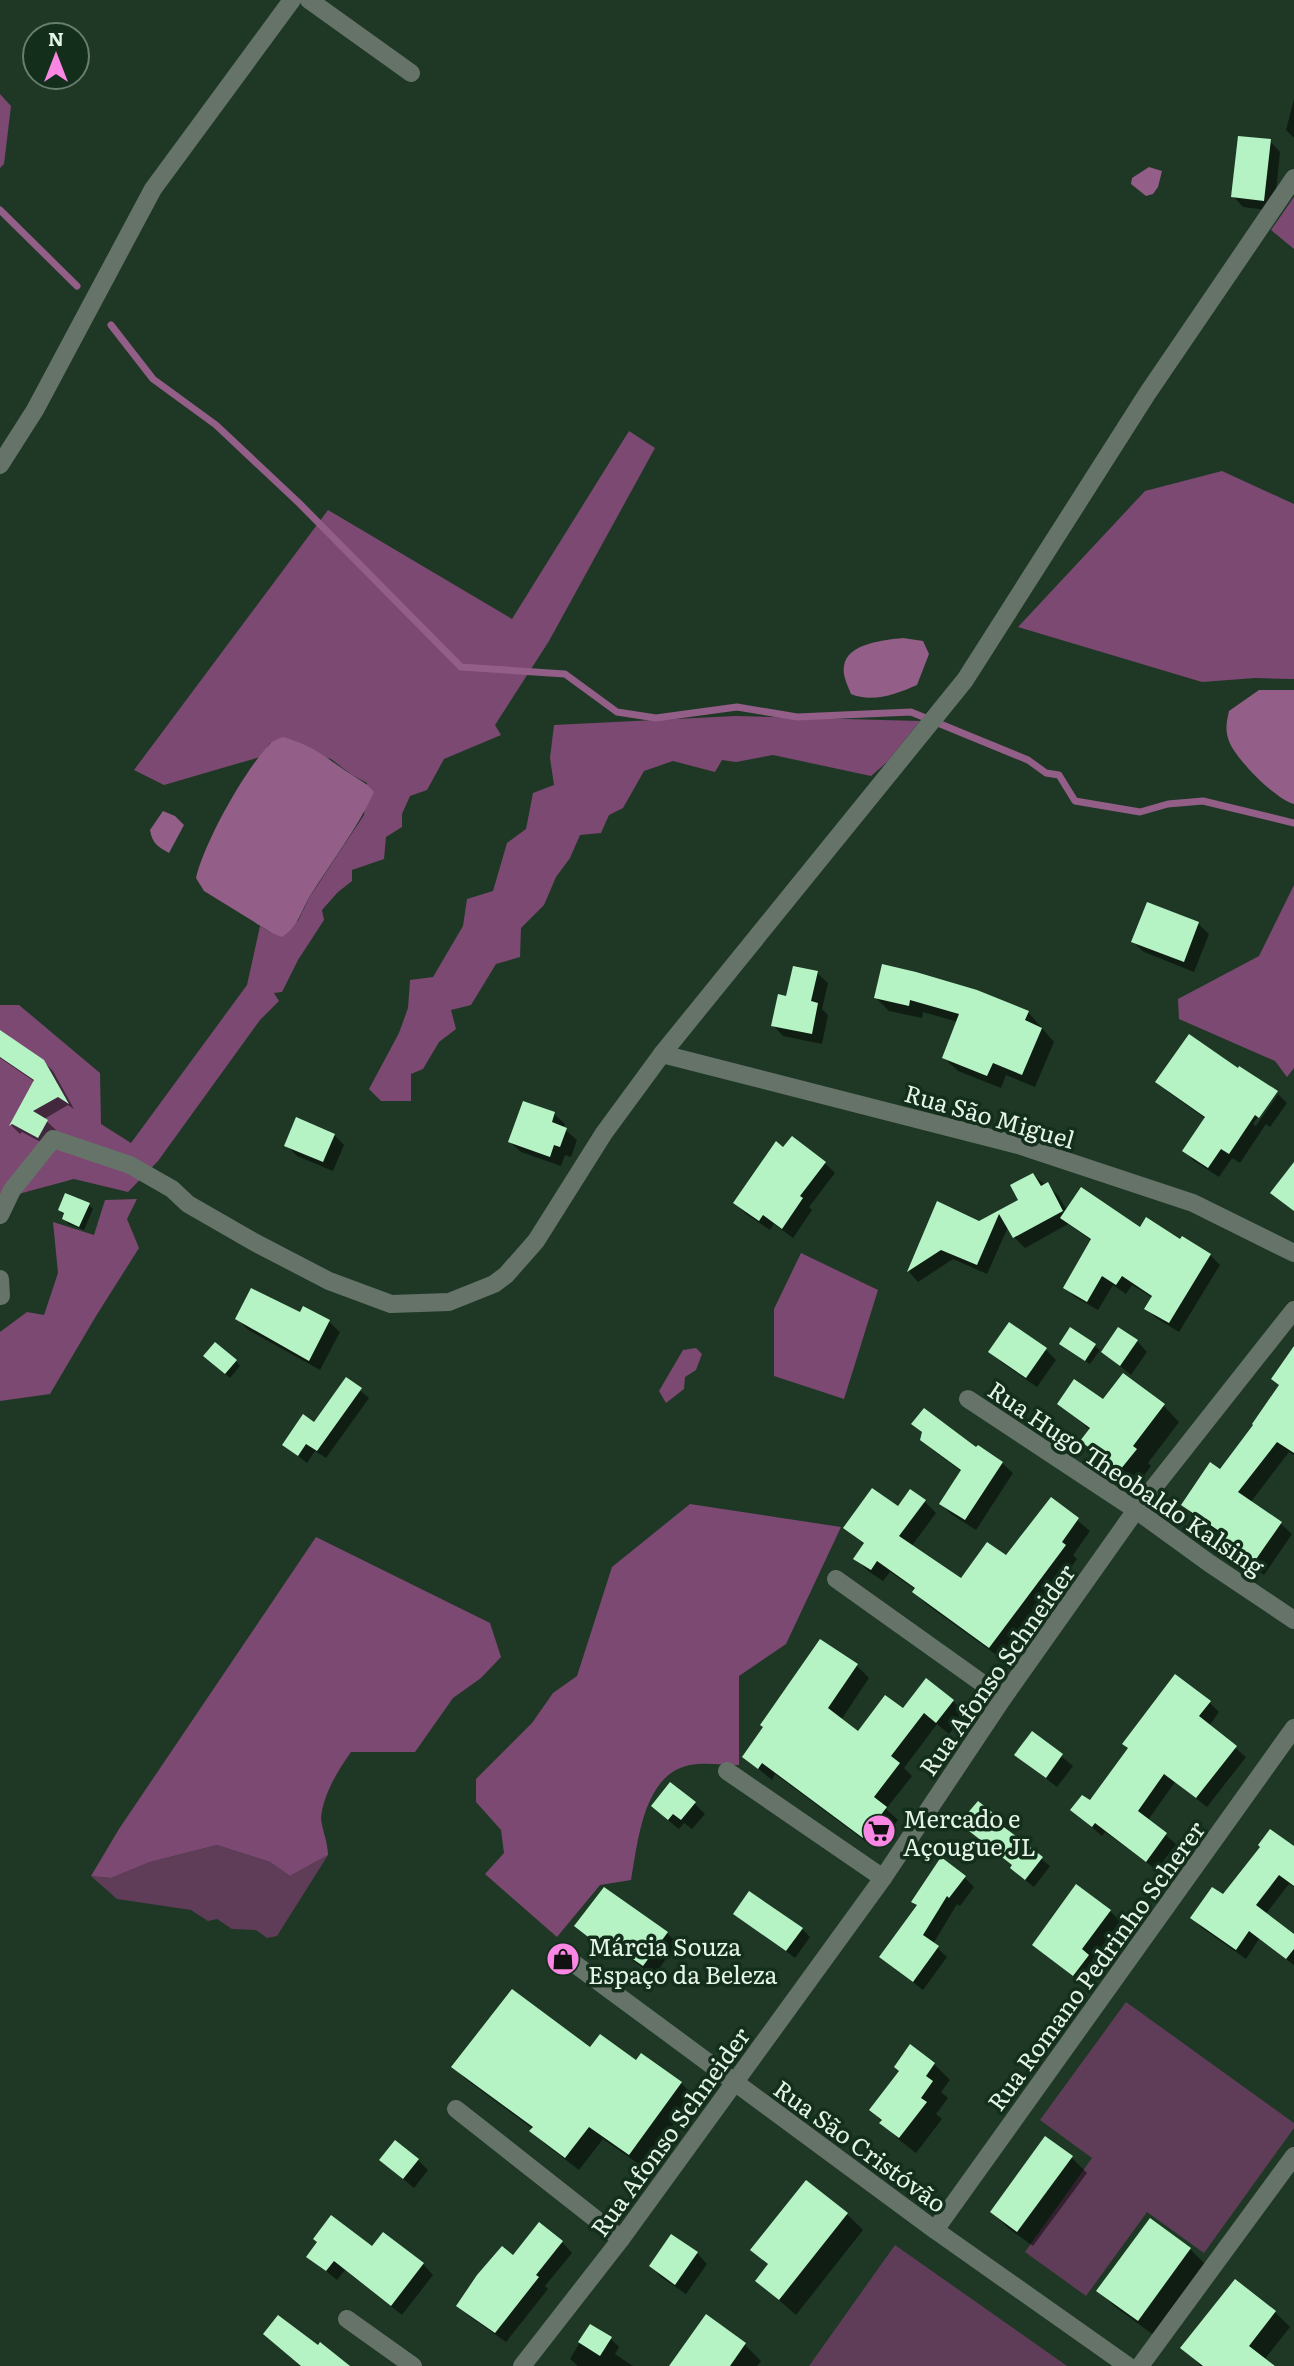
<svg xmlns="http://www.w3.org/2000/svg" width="1294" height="2366" font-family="Literata,serif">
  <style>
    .green { fill: #5f3d58 }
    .forest { fill: #7c4972 }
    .water { fill: #935e88 }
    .shadow { fill: #0007 }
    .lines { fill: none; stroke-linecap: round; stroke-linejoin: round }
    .stream { stroke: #935e88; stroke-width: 7 }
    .building { fill: #b5f3c4 }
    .street { stroke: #667369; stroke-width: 18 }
    .labels { text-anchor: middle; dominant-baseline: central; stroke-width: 7; stroke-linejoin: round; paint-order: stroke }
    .street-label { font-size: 24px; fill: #e4f4e7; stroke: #142e1c }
    .poi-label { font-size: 24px; fill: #e4f4e7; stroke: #142e1c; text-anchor: start }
  </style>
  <rect width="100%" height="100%" fill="#1e3825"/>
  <g class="green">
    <path d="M217 1845 270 1862 290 1876 328 1855 277 1936 267 1938 256 1930 232 1929 217 1919 208 1921 191 1910 117 1899 91 1876 111 1878 150 1862Z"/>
    <path d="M1126 2002 1294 2123V2128L1204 2253 1147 2212 1086 2296 1025 2252 1092 2158 1040 2120Z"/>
    <path d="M895 2245 1067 2366H809Z"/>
  </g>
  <g class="forest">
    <path d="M0 94 11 106 4 164 0 168Z"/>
    <path d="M1294 197V249L1271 230Z"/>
    <path d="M629 431 655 448 549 641 495 725 501 735 444 759 427 790 410 796 402 814V827L386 837 384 859 352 870V881L338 892 322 910 324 920 298 960 282 992 274 993 279 1001 260 1020 158 1161 128 1192 74 1179 0 1199V1005H19L100 1073 101 1124 131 1143 247 985 260 926 272 933 298 921 309 898 364 815 367 783 352 775 331 759 270 743 260 757 164 785 134 770 328 510 512 619Z"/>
    <path d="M1222 471 1294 504V679L1255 678 1202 682 1018 627 1145 491Z"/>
    <path d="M736 716 920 721 887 762 871 776 773 755 736 762 722 760 715 772 673 761 644 771 623 808 609 815 601 833 580 835 570 858 556 877 544 905 521 928 520 957 496 964 471 1005 451 1010 456 1029 439 1042 423 1069 411 1074V1101H381L369 1089 399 1033 408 1008 410 980 433 977 463 926 467 899 493 891 507 843 526 829 533 793 554 785 550 758 554 725Z"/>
    <path d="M1294 885V1068L1287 1077 1275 1061 1179 1019 1178 999 1259 956Z"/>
    <path d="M137 1199 127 1219 139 1248 96 1316 50 1394 0 1401V1332L27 1312 44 1315 58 1273 53 1222 94 1235 105 1200Z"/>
    <path d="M801 1253 878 1290 844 1399 774 1376V1309Z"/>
    <path d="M696 1348 702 1354 696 1370 685 1377 684 1389 666 1403 659 1391 683 1350Z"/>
    <path d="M690 1504 841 1527 786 1644 739 1676V1765C724 1765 705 1762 690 1765 643 1774 638 1842 631 1880L600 1885 557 1937 485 1874 504 1853 501 1830 476 1802V1779L532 1723 553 1693 577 1676 612 1567Z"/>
    <path d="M316 1537 490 1623 501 1657 481 1678 453 1698 415 1752H351C338 1770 323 1795 321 1818 321 1826 328 1842 328 1855L290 1876 270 1862 217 1845 150 1862 111 1878 91 1876 119 1829Z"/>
  </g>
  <g class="water">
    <path d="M1149 167 1162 171 1158 187 1153 194 1146 196 1131 184 1132 178Z"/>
    <path d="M903 638 923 641 929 654 917 685C897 694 872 703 851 694 848 686 842 675 844 666 847 643 885 640 903 638Z"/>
    <path d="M1259 690H1294V804C1276 800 1232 756 1228 738 1225 728 1227 720 1229 711Z"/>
    <path d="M283 737C317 747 324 757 352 775 361 781 367 783 374 792 357 829 332 861 310 896 301 911 298 927 282 937L272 933 204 891 196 878C204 843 244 771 269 745 272 741 278 739 283 737Z"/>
    <path d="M163 811 175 816 184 825 169 853C158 847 152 843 150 830Z"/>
  </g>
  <g class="shadow">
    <path d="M1294 99V138L1286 130Z"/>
    <path d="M1270 141 1280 152 1274 211 1243 207 1233 196Z"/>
    <path d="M1148 904 1198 924 1209 934 1194 972 1144 952 1133 942Z"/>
    <path d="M883 966 1028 1012 1054 1042 1035 1087 1006 1075 1001 1088 958 1071 944 1058 958 1022 923 1012 922 1018 889 1011 876 998Z"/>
    <path d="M817 973 828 983 822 1009 828 1015 822 1044 783 1036 773 1025 787 998Z"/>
    <path d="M0 1040 43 1061 53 1071 74 1109 68 1105 44 1119 56 1130 48 1146 22 1132 20 1134 11 1125 35 1082 0 1058Z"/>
    <path d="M1158 1082 1275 1092 1253 1124 1256 1126 1278 1094 1287 1103 1270 1127 1266 1124 1240 1163 1232 1158 1219 1177 1194 1161 1184 1150 1206 1119 1168 1092Z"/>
    <path d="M554 1114 565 1124 563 1128 577 1140 571 1157 565 1155 561 1166 521 1152 510 1142Z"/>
    <path d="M334 1135 344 1145 333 1171 297 1156 286 1145Z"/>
    <path d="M783 1149 825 1163 835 1173 809 1207 812 1210 793 1238 774 1224 770 1230 746 1214 735 1203Z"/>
    <path d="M1033 1175 1058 1195 1067 1211 1140 1229 1181 1242 1210 1255 1220 1265 1179 1332 1156 1318 1146 1308 1153 1298 1132 1285 1126 1294 1113 1285 1098 1310 1075 1297 1065 1287 1092 1241 1068 1224 1025 1248 1014 1237 1008 1227 987 1274 953 1259 918 1282 909 1272 938 1203 979 1223 1020 1200Z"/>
    <path d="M89 1205 93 1209 84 1230 68 1224 60 1210Z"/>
    <path d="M304 1308 329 1322 340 1332 320 1370 247 1329 237 1318 300 1314Z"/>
    <path d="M1071 1330 1100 1350 1090 1364 1066 1348Z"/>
    <path d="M1137 1341 1147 1352 1131 1375 1103 1352Z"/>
    <path d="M1294 1349V1455L1289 1452 1250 1503 1280 1523 1292 1534 1264 1575 1234 1554 1222 1542 1226 1538 1194 1516 1183 1505 1221 1472 1280 1386Z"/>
    <path d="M1046 1350 1056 1360 1037 1387 1001 1362 990 1352Z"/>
    <path d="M210 1361H236L240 1366 230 1378Z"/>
    <path d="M346 1379 369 1398 326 1458 315 1451 307 1463 284 1445 315 1424Z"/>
    <path d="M1103 1401 1164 1406 1179 1422 1148 1463 1151 1466 1137 1485 1098 1456 1082 1440 1090 1430 1059 1403Z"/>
    <path d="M914 1424 977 1450 1002 1463 1013 1473 976 1530 951 1514 941 1504 962 1472 933 1450 922 1439 923 1433Z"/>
    <path d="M1052 1499 1090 1531 1073 1555 1077 1559 1002 1659 926 1604 914 1592 916 1590 890 1572 883 1581 868 1571 856 1559 865 1545 845 1528 898 1508 925 1502 936 1513 911 1547 961 1580 1007 1557Z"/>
    <path d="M856 1665 869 1678 841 1720 858 1733 903 1711 953 1701 965 1713 949 1734 937 1724 904 1768 912 1776 886 1809 898 1820 876 1849 775 1774 772 1780 744 1757Z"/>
    <path d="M1209 1702 1219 1712 1209 1726 1246 1757 1207 1807 1175 1782 1148 1820 1176 1844 1157 1870 1105 1832 1102 1836 1072 1810 1090 1803Z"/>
    <path d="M1033 1733 1073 1766 1057 1787 1016 1755Z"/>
    <path d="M694 1803 705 1814 692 1829 684 1823 679 1829 664 1817Z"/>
    <path d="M1001 1822 1009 1830 1008 1832 1050 1866 1034 1887 1020 1876 1014 1866 970 1831Z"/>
    <path d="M1262 1847 1294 1848V1887L1289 1884 1265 1915 1294 1936V1965L1259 1939 1246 1959 1202 1928 1192 1918 1224 1897Z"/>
    <path d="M965 1878 974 1887 960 1906 957 1904 933 1944 947 1957 923 1990 881 1957 918 1906 913 1902Z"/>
    <path d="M1110 1911 1120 1921 1092 1960 1098 1966 1084 1985 1034 1945Z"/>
    <path d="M735 1913 802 1929 810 1937 795 1958Z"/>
    <path d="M576 1926 667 1933 677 1943 654 1976 613 1946 608 1953Z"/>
    <path d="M590 2050 637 2062 681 2083 694 2096 643 2167 603 2139 579 2170 545 2144 532 2131 533 2129 467 2080 454 2067Z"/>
    <path d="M934 2064 950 2080 941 2092 948 2098 936 2114 942 2119 916 2153 898 2139 871 2110Z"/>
    <path d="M1071 2157 1087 2173 1033 2246 1008 2228 992 2212Z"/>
    <path d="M381 2160H418L428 2170 414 2188Z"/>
    <path d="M847 2214 863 2230 796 2315 757 2281 769 2266 753 2250Z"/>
    <path d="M1150 2220 1190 2249 1206 2265 1155 2336 1114 2306 1098 2290Z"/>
    <path d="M562 2242 572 2253 545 2286 548 2289 506 2342 469 2316 458 2306Z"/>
    <path d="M373 2249 423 2264 433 2275 402 2315 345 2270 337 2280 309 2257Z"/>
    <path d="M697 2253 707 2264 686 2294 661 2277 651 2266Z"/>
    <path d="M1235 2281 1275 2312 1290 2327 1264 2360 1272 2366H1201L1183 2348Z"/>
    <path d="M706 2317 745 2345 761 2361 757 2366H671Z"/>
    <path d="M590 2326 611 2339 619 2347 615 2354 633 2366H578L570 2359Z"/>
  </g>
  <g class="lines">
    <g class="stream">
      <path d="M0 210 77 286"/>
      <path d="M111 325 153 379 216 425 299 503 461 667 565 674 617 712 656 718 737 707 797 717 911 712 1028 760 1046 773 1059 775 1075 801 1140 812 1168 804 1203 801 1294 823"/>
    </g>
  </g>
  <g class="building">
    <path d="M1238 136 1271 139 1264 201 1231 197Z"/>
    <path d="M1147 902 1199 922 1184 962 1131 942Z"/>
    <path d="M882 964 916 972 977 990 1029 1011 1025 1020 1042 1028 1022 1075 993 1063 987 1076 942 1058 959 1014 910 1000 909 1006 874 998Z"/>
    <path d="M793 966 818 971 811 1001 818 1003 812 1034 771 1026 778 994 786 996Z"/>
    <path d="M0 1030 44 1060 69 1104 58 1097 33 1111 48 1120 38 1138 12 1124 9 1126 34 1080 0 1057Z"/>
    <path d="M1189 1034 1238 1068 1239 1066 1278 1091 1259 1118 1255 1115 1229 1154 1221 1149 1208 1168 1182 1151 1205 1117 1155 1082Z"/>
    <path d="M523 1101 555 1112 552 1122 567 1128 560 1147 554 1145 550 1157 508 1142Z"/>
    <path d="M296 1117 335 1134 323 1162 284 1146Z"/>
    <path d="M792 1136 826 1162 800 1196 803 1198 782 1229 763 1215 759 1221 733 1203 776 1141 783 1147Z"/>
    <path d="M1294 1162V1211L1270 1193Z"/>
    <path d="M1033 1173 1041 1186 1048 1182 1063 1211 1013 1238 999 1214 977 1265 941 1250 907 1272 937 1201 979 1221 1018 1200 1010 1185Z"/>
    <path d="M1081 1187 1140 1227 1146 1217 1180 1239 1182 1236 1211 1254 1169 1323 1144 1309 1152 1296 1122 1276 1116 1285 1102 1276 1087 1302 1063 1288 1091 1239 1060 1218Z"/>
    <path d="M65 1193 90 1203 79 1227 62 1219 64 1213 58 1210Z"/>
    <path d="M251 1288 300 1312 303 1306 330 1320 309 1361 235 1319Z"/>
    <path d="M1009 1322 1047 1348 1026 1378 988 1352Z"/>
    <path d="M1070 1327 1096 1344 1085 1361 1059 1344Z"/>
    <path d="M1118 1327 1138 1340 1120 1366 1101 1352Z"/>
    <path d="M215 1342 237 1360 225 1374 203 1356Z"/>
    <path d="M1294 1346V1453L1277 1442 1238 1492 1282 1522 1252 1565 1220 1543 1225 1535 1181 1505 1210 1462 1220 1469 1253 1425 1252 1424 1279 1385 1271 1379Z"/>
    <path d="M1123 1373 1165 1404 1133 1446 1137 1449 1120 1470 1080 1441 1090 1428 1057 1404 1074 1379 1103 1399Z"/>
    <path d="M346 1377 362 1388 317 1451 306 1444 298 1456 282 1445 303 1414 314 1422Z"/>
    <path d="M924 1408 976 1447 978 1445 1003 1462 965 1520 939 1504 961 1470 920 1440 922 1432 911 1424Z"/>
    <path d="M872 1488 898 1506 910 1489 926 1500 899 1536 961 1578 987 1542 1006 1555 1051 1497 1079 1518 1062 1542 1066 1545 989 1648 912 1592 915 1588 877 1561 871 1570 853 1559 864 1543 843 1528Z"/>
    <path d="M820 1639 858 1664 828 1708 858 1731 885 1695 903 1708 926 1678 954 1700 936 1723 924 1713 891 1756 900 1763 874 1797 887 1807 863 1838 762 1763 758 1769 742 1757 763 1727 760 1725Z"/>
    <path d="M1175 1674 1211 1701 1199 1716 1237 1746 1196 1798 1164 1774 1138 1811 1167 1833 1146 1862 1095 1823 1092 1827 1070 1810 1082 1795 1090 1800 1128 1748 1122 1744Z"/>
    <path d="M1032 1731 1063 1754 1046 1778 1014 1755Z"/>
    <path d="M670 1782 696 1802 681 1820 673 1814 668 1820 651 1806Z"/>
    <path d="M978 1801 1002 1820 1000 1824 1043 1857 1025 1880 1010 1868 1012 1865 959 1823Z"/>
    <path d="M1270 1829 1294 1846V1886L1279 1875 1256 1905 1294 1934V1949L1286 1959 1249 1931 1236 1950 1190 1918 1212 1887 1223 1894 1260 1847 1258 1845Z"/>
    <path d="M941 1857 966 1876 949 1898 947 1896 923 1935 939 1946 913 1982 879 1957 917 1905 911 1902Z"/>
    <path d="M1076 1884 1111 1910 1082 1949 1089 1955 1073 1976 1032 1945Z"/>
    <path d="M604 1887 668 1932 643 1966 601 1937 596 1943 574 1926Z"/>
    <path d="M749 1891 803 1928 786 1951 733 1914Z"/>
    <path d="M512 1989 590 2047 600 2034 636 2060 641 2053 682 2082 629 2155 589 2127 565 2158 529 2131 533 2127 451 2067Z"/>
    <path d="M910 2044 935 2063 926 2076 933 2081 921 2098 927 2102 899 2138 879 2123 882 2120 869 2110 899 2071 894 2067Z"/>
    <path d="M1045 2136 1073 2156 1017 2232 990 2212Z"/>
    <path d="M395 2140 419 2159 403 2179 379 2160Z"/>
    <path d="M806 2180 848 2213 779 2300 755 2281 768 2264 750 2250Z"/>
    <path d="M331 2215 372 2246 383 2232 424 2263 391 2306 334 2261 326 2271 306 2257 317 2242 313 2239Z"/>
    <path d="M1150 2218 1191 2248 1138 2321 1096 2291Z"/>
    <path d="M539 2222 563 2241 536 2275 539 2277 495 2333 456 2306 477 2275 502 2246 513 2255Z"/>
    <path d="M671 2234 698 2252 675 2285 649 2266Z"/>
    <path d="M1235 2279 1276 2311 1249 2346 1275 2366H1203L1180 2348Z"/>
    <path d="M706 2314 746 2343 730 2366H669Z"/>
    <path d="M278 2315 318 2345 320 2342 350 2366H301L263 2334Z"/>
    <path d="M590 2324 612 2337 600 2356 578 2342Z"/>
  </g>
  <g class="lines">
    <g class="street">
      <path d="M309 0 411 73"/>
      <path d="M0 465 35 410 153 189 292 0"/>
      <path d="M662 1054 1018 1145 1193 1203 1294 1253"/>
      <path d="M0 1215 12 1190 53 1139 130 1165 172 1189 188 1204 254 1242 329 1281 391 1304 449 1302 494 1284 506 1275 536 1241 604 1133 662 1054 965 680 1147 394 1294 178"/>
      <path d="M0 1279 1 1296"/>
      <path d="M968 1399 1136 1510 1209 1563 1294 1620"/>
      <path d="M836 1579 1003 1698"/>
      <path d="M727 1771 883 1878"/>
      <path d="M568 1959 935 2230 1128 2366"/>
      <path d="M456 2109 621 2239"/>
      <path d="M935 2230 1294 1728"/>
      <path d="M347 2319 413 2366"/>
      <path d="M522 2366 621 2239 883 1878 1003 1698 1136 1510 1294 1310"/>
      <path d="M1140 2366 1294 2156"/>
    </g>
  </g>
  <defs>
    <symbol id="supermarket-disc" viewBox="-11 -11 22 22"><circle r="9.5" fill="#fb87e5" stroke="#142e1c"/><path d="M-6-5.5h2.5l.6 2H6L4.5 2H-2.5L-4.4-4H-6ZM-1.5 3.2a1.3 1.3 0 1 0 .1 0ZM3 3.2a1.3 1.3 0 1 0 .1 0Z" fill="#111"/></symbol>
    <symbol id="shop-disc" viewBox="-11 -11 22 22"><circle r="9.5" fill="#fb87e5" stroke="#142e1c"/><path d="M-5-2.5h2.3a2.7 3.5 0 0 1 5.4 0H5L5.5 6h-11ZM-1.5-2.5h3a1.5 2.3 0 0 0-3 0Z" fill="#111"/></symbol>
  </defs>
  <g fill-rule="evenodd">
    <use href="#supermarket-disc" x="860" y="1812" width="38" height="38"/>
    <use href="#shop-disc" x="544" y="1940" width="38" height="38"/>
  </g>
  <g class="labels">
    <g class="street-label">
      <text transform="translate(990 1115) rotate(16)">Rua São Miguel</text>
      <text transform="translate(1127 1477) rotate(34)">Rua Hugo Theobaldo Kalsing</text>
      <text transform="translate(996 1669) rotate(-55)">Rua Afonso Schneider</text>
      <text transform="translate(1095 1965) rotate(-54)">Rua Romano Pedrinho Scherer</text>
      <text transform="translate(669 2131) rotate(-54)">Rua Afonso Schneider</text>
      <text transform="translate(861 2145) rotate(36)">Rua São Cristóvão</text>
    </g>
    <g class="poi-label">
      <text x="903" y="1817">Mercado e<tspan x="903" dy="28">Açougue JL</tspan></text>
      <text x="588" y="1945">Márcia Souza<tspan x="588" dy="28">Espaço da Beleza</tspan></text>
    </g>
  </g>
  <g transform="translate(56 56)"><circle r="33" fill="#142e1c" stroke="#677d6d" stroke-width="2"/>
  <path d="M0-5L12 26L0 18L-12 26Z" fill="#fb87e5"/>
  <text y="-10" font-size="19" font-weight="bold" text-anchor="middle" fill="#e4f4e7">N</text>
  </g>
</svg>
